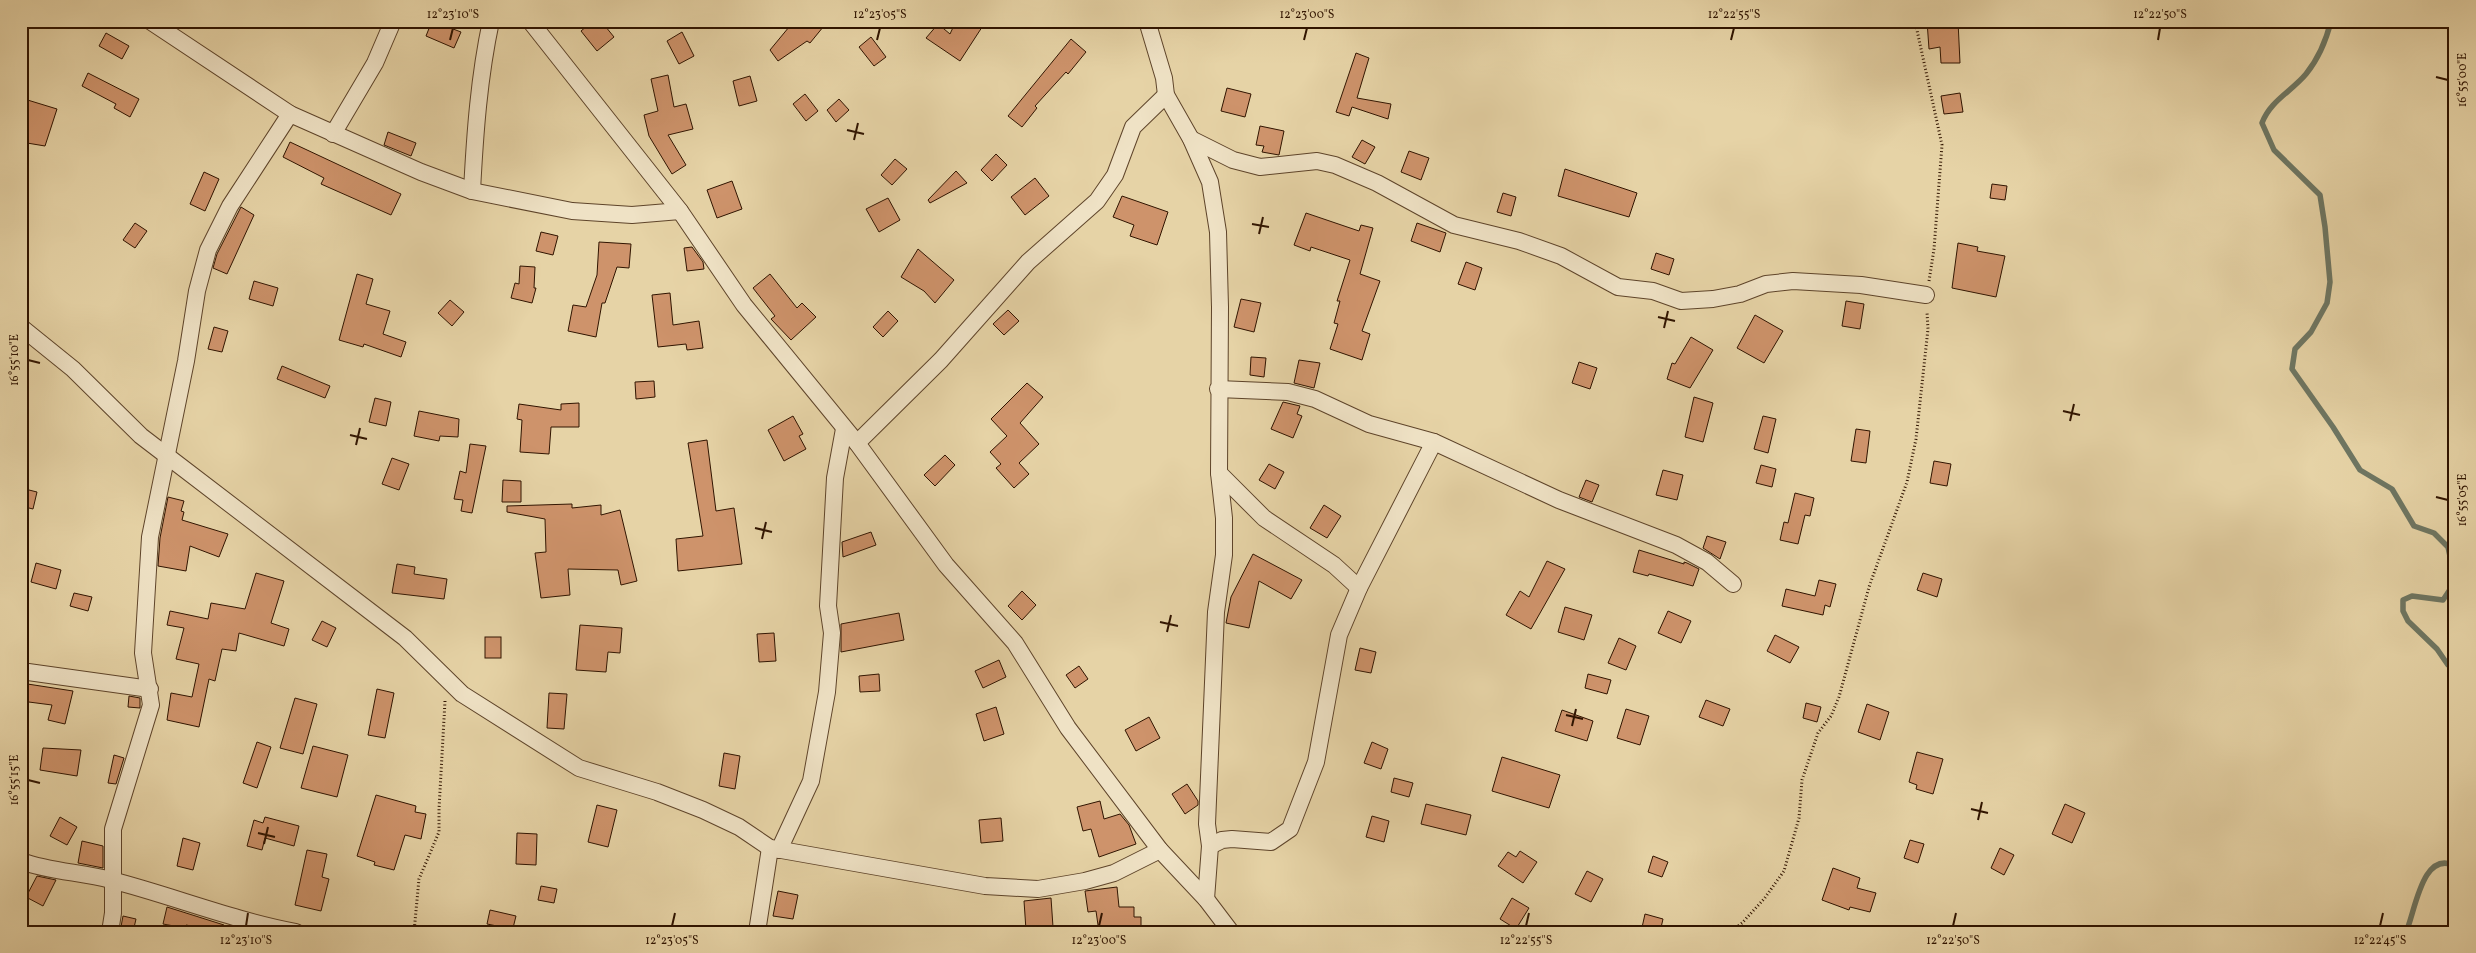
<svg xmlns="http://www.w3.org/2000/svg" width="2476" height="953" font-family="Vollkorn,serif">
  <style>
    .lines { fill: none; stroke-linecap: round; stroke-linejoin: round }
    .stream { stroke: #6e7662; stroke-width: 5.5 }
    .building { fill: #ce936b; stroke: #301400 }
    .street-casing { stroke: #5e442a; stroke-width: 18 }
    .path { stroke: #301400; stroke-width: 3; stroke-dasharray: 1 2.5; stroke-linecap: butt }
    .street { stroke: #efe2c5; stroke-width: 16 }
    .ticks { fill: none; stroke: #301400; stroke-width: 2 }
    .neatline { fill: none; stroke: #301400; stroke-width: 2 }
    .ticks-label { font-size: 12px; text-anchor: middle; fill: #301400 }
  </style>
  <rect width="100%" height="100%" fill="#e6d3a6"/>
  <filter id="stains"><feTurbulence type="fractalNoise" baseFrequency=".004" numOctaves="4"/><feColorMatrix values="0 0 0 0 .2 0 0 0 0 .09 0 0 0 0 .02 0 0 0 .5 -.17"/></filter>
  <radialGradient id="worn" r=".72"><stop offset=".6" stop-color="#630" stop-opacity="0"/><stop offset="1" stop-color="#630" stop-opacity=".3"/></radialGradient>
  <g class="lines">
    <g class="stream">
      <path d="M2331 21C2326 41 2319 58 2306 74 2292 91 2270 101 2262 123L2274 150 2320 195 2325 227 2330 282 2327 303 2311 332 2295 349 2292 369 2333 427 2360 470 2392 489 2414 526 2434 533 2448 547 2454 575 2451 588 2443 600 2412 596 2403 600V611L2408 621 2437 649 2448 665 2455 668"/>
      <path d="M2406 932C2415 913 2422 849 2455 866"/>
    </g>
  </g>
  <g class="building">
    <path d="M432 21 461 32 454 48 426 36Z"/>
    <path d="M593 21H601L614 37 597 51 581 31Z"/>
    <path d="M794 21H828L810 43 807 41 778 61 770 50Z"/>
    <path d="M956 21H986L960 61 926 38 938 24 950 34Z"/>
    <path d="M1927 21H1958L1960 63H1941L1940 47 1929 49Z"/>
    <path d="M682 32 694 56 679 64 667 41Z"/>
    <path d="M106 33 129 46 122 59 99 46Z"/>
    <path d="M871 37 886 57 874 66 859 47Z"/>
    <path d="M1071 39 1086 52 1068 74 1066 72 1035 106 1037 108 1022 127 1008 116Z"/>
    <path d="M1356 53 1369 58 1357 98 1391 104 1388 119 1352 107 1349 116 1336 112Z"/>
    <path d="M88 73 139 99 130 117 114 108 116 104 82 86Z"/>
    <path d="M668 75 674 107 686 104 693 129 668 135 686 165 672 174 649 136 644 115 658 111 651 79Z"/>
    <path d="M750 76 757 101 739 106 733 81Z"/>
    <path d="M1227 88 1251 94 1245 117 1221 111Z"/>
    <path d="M1960 93 1963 112 1944 114 1941 96Z"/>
    <path d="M805 94 818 111 806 121 793 104Z"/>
    <path d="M21 98 57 109 45 146 21 142Z"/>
    <path d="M839 99 849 110 836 122 827 110Z"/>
    <path d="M1260 126 1284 131 1279 155 1262 152 1264 146 1256 145Z"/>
    <path d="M388 132 416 143 411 156 384 145Z"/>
    <path d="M1362 140 1375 147 1365 164 1352 157Z"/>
    <path d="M290 142 401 194 391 215 321 184 324 178 283 157Z"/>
    <path d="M1409 151 1429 158 1421 180 1401 172Z"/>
    <path d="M996 154 1007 165 992 181 981 170Z"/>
    <path d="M895 159 907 169 892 185 881 175Z"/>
    <path d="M1565 169 1637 193 1629 217 1558 196Z"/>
    <path d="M956 171 967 183 930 203 928 200Z"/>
    <path d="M204 172 219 179 205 211 190 204Z"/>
    <path d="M1035 178 1049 196 1025 215 1011 197Z"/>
    <path d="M732 181 742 209 717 218 707 190Z"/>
    <path d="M1992 184 2007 186 2005 200 1990 198Z"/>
    <path d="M1503 193 1516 197 1511 216 1497 212Z"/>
    <path d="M1122 196 1168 212 1157 245 1130 236 1134 225 1113 217Z"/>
    <path d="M888 198 900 220 879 232 866 209Z"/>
    <path d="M241 207 254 215 227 274 213 268 217 254Z"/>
    <path d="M1306 213 1359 231 1361 225 1373 228 1360 274 1380 281 1362 331 1370 334 1362 360 1330 349 1338 324 1334 323 1340 301H1337L1350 260 1311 247 1310 251 1294 245Z"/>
    <path d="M135 223 147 231 135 248 123 240Z"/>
    <path d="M1417 223 1446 233 1440 252 1411 241Z"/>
    <path d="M541 232 558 236 553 255 536 251Z"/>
    <path d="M599 242 631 244 629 268 617 267 605 303H602L596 337 568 331 573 305 586 307 597 275Z"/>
    <path d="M1958 243 1978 247 1977 251 2005 256 1996 297 1952 288Z"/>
    <path d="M692 247 703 262 704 269 687 271 684 248Z"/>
    <path d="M918 249 954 280 935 303 924 291 901 277Z"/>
    <path d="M1656 253 1674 259 1669 275 1651 269Z"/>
    <path d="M1466 262 1482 268 1475 290 1458 284Z"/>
    <path d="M520 266 535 267 534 288H536L532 303 511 298 515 283 519 284Z"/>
    <path d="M357 274 373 279 366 304 390 311 383 334 406 342 401 357 364 344 363 347 339 340Z"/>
    <path d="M770 274 797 308 802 303 816 317 791 340 771 319 775 316 753 288Z"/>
    <path d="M254 281 278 288 273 306 249 299Z"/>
    <path d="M670 293 673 325 699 321 703 348 687 350 686 344 658 347 652 295Z"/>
    <path d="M1241 299 1261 303 1254 332 1234 327Z"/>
    <path d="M450 300 464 312 452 326 438 313Z"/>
    <path d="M1846 301 1864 304 1860 329 1842 326Z"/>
    <path d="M1008 310 1019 321 1004 335 993 324Z"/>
    <path d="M888 311 898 321 883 337 873 327Z"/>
    <path d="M1755 315 1783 331 1764 363 1737 348Z"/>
    <path d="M214 327 228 331 222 352 208 349Z"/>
    <path d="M1691 337 1713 350 1690 388 1667 379 1672 363 1675 364Z"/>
    <path d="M1251 357 1266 358 1264 377 1250 375Z"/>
    <path d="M1299 360 1320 363 1314 388 1294 383Z"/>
    <path d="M1579 362 1597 368 1590 389 1572 383Z"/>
    <path d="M282 366 330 386 325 398 277 379Z"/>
    <path d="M654 381 655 397 636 399 635 382Z"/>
    <path d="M1027 383 1043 397 1020 423 1039 444 1019 463 1029 474 1014 488 996 468 1001 464 990 452 1007 436 991 419Z"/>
    <path d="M1694 397 1713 403 1703 442 1685 437Z"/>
    <path d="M375 398 391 402 386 426 369 422Z"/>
    <path d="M1283 402 1300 406 1297 414 1302 416 1293 438 1271 429Z"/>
    <path d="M579 403V427H551L549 454 520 452 522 420 517 419 519 404 561 410V404Z"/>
    <path d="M419 411 459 419 458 437 440 436 439 441 414 436Z"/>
    <path d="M793 416 803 434 799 436 806 449 784 461 768 430Z"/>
    <path d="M1763 416 1776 419 1768 453 1754 449Z"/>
    <path d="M1856 429 1870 431 1866 463 1851 461Z"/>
    <path d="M707 440 716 511 734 508 742 564 678 571 676 539 703 536 688 443Z"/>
    <path d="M470 444 486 446 472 513 461 511 463 500 454 499 460 471 466 473Z"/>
    <path d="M945 455 955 465 935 486 924 475Z"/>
    <path d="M392 458 409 464 399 490 382 484Z"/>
    <path d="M1934 461 1951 464 1947 486 1930 483Z"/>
    <path d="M1269 464 1284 472 1275 489 1259 480Z"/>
    <path d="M1761 465 1776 469 1772 487 1756 483Z"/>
    <path d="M1663 470 1683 475 1677 500 1656 495Z"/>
    <path d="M503 480 521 481V502H502Z"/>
    <path d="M1586 480 1599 485 1592 502 1579 497Z"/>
    <path d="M21 488 37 492 33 509 21 506Z"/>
    <path d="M1795 493 1814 498 1810 516 1805 515 1798 544 1780 540 1784 522 1788 523Z"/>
    <path d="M168 497 184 501 181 511 184 512 182 520 228 534 219 557 190 546 186 571 158 566 160 538Z"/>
    <path d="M572 504V508L601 505V515L620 510 637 581 621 585 618 570 568 569 570 595 541 598 535 553 546 552 545 519 507 512V506Z"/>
    <path d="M1324 505 1341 516 1327 538 1310 528Z"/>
    <path d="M871 532 876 545 843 557 842 542Z"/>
    <path d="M1707 536 1726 542 1720 559 1703 548Z"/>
    <path d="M1639 550 1684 564V562L1687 563 1699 569 1693 586 1649 574 1648 576 1633 572Z"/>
    <path d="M1253 554 1302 580 1291 599 1259 581 1249 628 1226 623 1231 597Z"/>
    <path d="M1547 561 1565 569 1531 629 1506 615 1520 591 1529 597Z"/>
    <path d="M36 563 61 570 56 589 31 582Z"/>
    <path d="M397 564 415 567 414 574 447 579 444 599 392 593Z"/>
    <path d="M256 573 284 581 271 623 289 629 284 646 239 633 236 651 222 649 215 681 209 679 199 727 167 720 171 693 192 697 199 664 176 659 184 628 167 625 170 611 208 619 211 603 245 609Z"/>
    <path d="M1923 573 1942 579 1937 597 1917 590Z"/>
    <path d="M1819 580 1836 584 1830 607 1825 605 1823 615 1782 606 1786 589 1815 596Z"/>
    <path d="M1022 591 1036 605 1022 620 1008 606Z"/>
    <path d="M74 593 92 597 88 611 70 606Z"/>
    <path d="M1565 607 1592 615 1584 640 1558 632Z"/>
    <path d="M1668 611 1691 621 1681 643 1658 633Z"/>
    <path d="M899 613 904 640 841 652V624Z"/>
    <path d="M322 621 336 628 327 647 312 640Z"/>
    <path d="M580 625 622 628 620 653 608 652 606 672 576 670Z"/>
    <path d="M774 633 776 661 759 662 757 634Z"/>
    <path d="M1775 635 1799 647 1790 663 1767 651Z"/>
    <rect x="485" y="637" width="16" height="21"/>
    <path d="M1619 638 1636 646 1626 670 1608 663Z"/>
    <path d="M1360 648 1376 652 1371 673 1355 670Z"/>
    <path d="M999 660 1006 677 983 688 975 671Z"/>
    <path d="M1079 666 1088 679 1075 688 1066 675Z"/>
    <path d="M879 674 880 691 860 692 859 676Z"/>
    <path d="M1588 674 1611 680 1607 694 1585 688Z"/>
    <path d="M21 683 73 691 65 724 48 720 52 705 21 701Z"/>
    <path d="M377 689 394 693 385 738 368 735Z"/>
    <path d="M549 693 567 694 564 729 547 728Z"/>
    <path d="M129 696 140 698V708L128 707Z"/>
    <path d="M295 698 317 704 303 754 280 748Z"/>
    <path d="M1706 700 1730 709 1723 726 1699 717Z"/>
    <path d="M1806 703 1821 707 1817 722 1803 718Z"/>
    <path d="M1867 704 1889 712 1880 740 1858 732Z"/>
    <path d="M996 707 1004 734 984 741 976 714Z"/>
    <path d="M1626 709 1649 716 1640 745 1617 738Z"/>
    <path d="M1562 710 1593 721 1587 741 1555 731Z"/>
    <path d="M1149 717 1160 738 1136 751 1125 730Z"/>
    <path d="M257 742 271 747 257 788 243 783Z"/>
    <path d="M1372 742 1388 749 1381 769 1364 763Z"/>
    <path d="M313 746 348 755 337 797 301 788Z"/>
    <path d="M43 748 81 750 77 776 40 770Z"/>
    <path d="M1917 752 1943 759 1933 794 1916 789 1917 785 1909 782Z"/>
    <path d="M724 753 740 756 735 789 719 786Z"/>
    <path d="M114 755 124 758 116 784 108 783Z"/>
    <path d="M1502 757 1560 775 1549 808 1492 791Z"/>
    <path d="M1394 778 1413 783 1409 797 1391 792Z"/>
    <path d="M1187 784 1198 801V805L1185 814 1172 794Z"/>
    <path d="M376 795 416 806 415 812 426 814 421 839 405 835 394 870 374 865 375 862 357 856Z"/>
    <path d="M1100 801 1104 819 1120 814 1129 825 1136 844 1099 857 1091 829 1083 831 1077 807Z"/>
    <path d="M1426 804 1471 815 1466 835 1421 824Z"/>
    <path d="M2065 804 2085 813 2072 843 2052 834Z"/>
    <path d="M597 805 617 810 608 847 588 842Z"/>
    <path d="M1372 816 1389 821 1384 842 1366 837Z"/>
    <path d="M60 817 77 827 67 845 50 836Z"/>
    <path d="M265 817 299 826 294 846 265 838 262 850 247 846 254 820 263 823Z"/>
    <path d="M1001 818 1003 841 981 843 979 820Z"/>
    <path d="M517 833 537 834 536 865 516 864Z"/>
    <path d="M183 838 200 843 193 870 177 866Z"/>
    <path d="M1910 840 1924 844 1918 863 1904 858Z"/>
    <path d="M82 841 103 846V868L78 863Z"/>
    <path d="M2000 848 2014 855 2004 875 1991 868Z"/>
    <path d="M307 850 327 854 322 877 329 879 321 911 295 905Z"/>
    <path d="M1520 851 1537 862 1523 883 1498 866 1508 852 1516 857Z"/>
    <path d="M1653 856 1668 862 1662 877 1648 872Z"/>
    <path d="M1833 868 1860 878 1857 888 1876 893 1870 912 1850 907 1849 910 1822 900Z"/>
    <path d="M1587 871 1603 879 1591 902 1575 894Z"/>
    <path d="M37 876 56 880 43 906 26 897Z"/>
    <path d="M541 886 557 889 554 903 538 900Z"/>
    <path d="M1117 887 1119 907H1134V917H1141V932H1099L1096 911 1088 912 1085 891Z"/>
    <path d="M778 891 798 895 793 919 773 916Z"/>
    <path d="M1051 898 1053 927 1026 930 1024 901Z"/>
    <path d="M1512 898 1529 908 1516 929 1500 919Z"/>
    <path d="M167 907 224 925 223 932 186 925 185 928 163 924Z"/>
    <path d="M490 910 516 916 512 932H496L497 926 487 924Z"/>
    <path d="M1645 914 1663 919 1660 932H1641Z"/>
    <path d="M123 916 136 919 133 932H120Z"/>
  </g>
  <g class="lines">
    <defs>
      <g id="street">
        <path d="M150 21 290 114 421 172 472 191 572 211 632 215 680 211"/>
        <path d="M530 21 680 211 744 305 857 443 946 565 1015 643 1068 728 1160 850 1206 899 1231 932"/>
        <path d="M1147 21 1164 78 1166 95 1191 139 1210 182 1218 232 1220 307 1219 473 1224 518V555L1216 612 1207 824 1210 846 1206 899"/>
        <path d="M333 134 375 63 393 21"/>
        <path d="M1191 139 1233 160 1260 167 1317 161 1335 165 1377 183 1454 225 1519 241 1561 256 1618 287 1653 291 1681 301 1713 299 1740 294 1766 284 1793 281 1861 285 1926 295"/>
        <path d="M472 191C475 133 479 77 491 21"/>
        <path d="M21 327 73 369 141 436 405 638 462 694 579 768 657 792 703 810 739 827 770 848 985 886 1038 889 1085 881 1114 873 1160 850"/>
        <path d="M1218 389 1288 392 1315 399 1369 424 1434 442 1559 500 1676 545 1707 562 1733 584"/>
        <path d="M857 443 941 360 1028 262 1097 201 1115 175 1133 127 1166 95"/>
        <path d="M1219 473 1264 518 1334 565 1359 588"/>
        <path d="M21 671 150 689"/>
        <path d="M1210 846 1222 840 1232 839 1271 842 1290 829 1316 762 1339 635 1359 588 1434 442"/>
        <path d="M779 850 811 781 827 692 832 633 828 606 835 478 844 429"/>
        <path d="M21 861C50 872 82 872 111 880 173 896 232 920 296 932"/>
        <path d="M110 932 113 913V829L151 705 143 653 150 537 186 361 197 291 208 250 230 206 290 114"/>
        <path d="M757 932 770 848"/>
      </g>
    </defs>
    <use href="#street" class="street-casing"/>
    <g class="path">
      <path d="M1915 21 1942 145 1934 249 1929 281"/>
      <path d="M414 932 419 879 439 832V809L445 701"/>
      <path d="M1730 932 1742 923 1764 899 1784 871 1799 818 1802 780 1818 733 1831 716 1839 697 1869 587 1907 482 1916 439 1928 329 1927 312"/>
    </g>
    <use href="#street" class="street"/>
  </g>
  <path class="ticks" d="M450 40 453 28M877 40 880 28M1304 40 1307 28M1731 40 1734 28M2158 40 2160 28M2436 77 2448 80M847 130 864 134M854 140 858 123M1252 224 1269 227M1259 234 1263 217M1658 317 1675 321M1664 328 1668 311M28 360 40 363M2063 411 2080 415M2070 421 2074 404M350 435 367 439M356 445 360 428M2436 497 2448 500M755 528 772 532M762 539 766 522M1160 622 1178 626M1167 632 1171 615M1566 715 1583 719M1572 726 1576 709M28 780 40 783M1971 809 1988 813M1978 820 1982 802M258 833 275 837M264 844 268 827M246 926 248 913M672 926 675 913M1099 926 1102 913M1526 926 1529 913M1953 926 1956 913M2380 926 2383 913"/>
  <rect width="2476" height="953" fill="none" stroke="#e6d3a6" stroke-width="55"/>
  <rect x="28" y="28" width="2420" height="898" class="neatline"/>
  <g class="ticks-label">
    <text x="453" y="18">12°23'10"S</text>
    <text x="880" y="18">12°23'05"S</text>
    <text x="1307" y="18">12°23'00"S</text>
    <text x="1734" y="18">12°22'55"S</text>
    <text x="2160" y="18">12°22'50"S</text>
    <text transform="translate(2462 80) rotate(-90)" y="4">16°55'00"E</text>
    <text transform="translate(14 360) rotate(-90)" y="4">16°55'10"E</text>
    <text transform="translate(2462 500) rotate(-90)" y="4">16°55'05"E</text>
    <text transform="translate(14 780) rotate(-90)" y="4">16°55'15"E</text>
    <text x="246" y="944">12°23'10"S</text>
    <text x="672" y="944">12°23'05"S</text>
    <text x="1099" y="944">12°23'00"S</text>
    <text x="1526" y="944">12°22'55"S</text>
    <text x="1953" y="944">12°22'50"S</text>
    <text x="2380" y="944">12°22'45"S</text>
  </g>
  <rect width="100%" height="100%" filter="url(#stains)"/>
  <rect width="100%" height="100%" fill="url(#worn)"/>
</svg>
